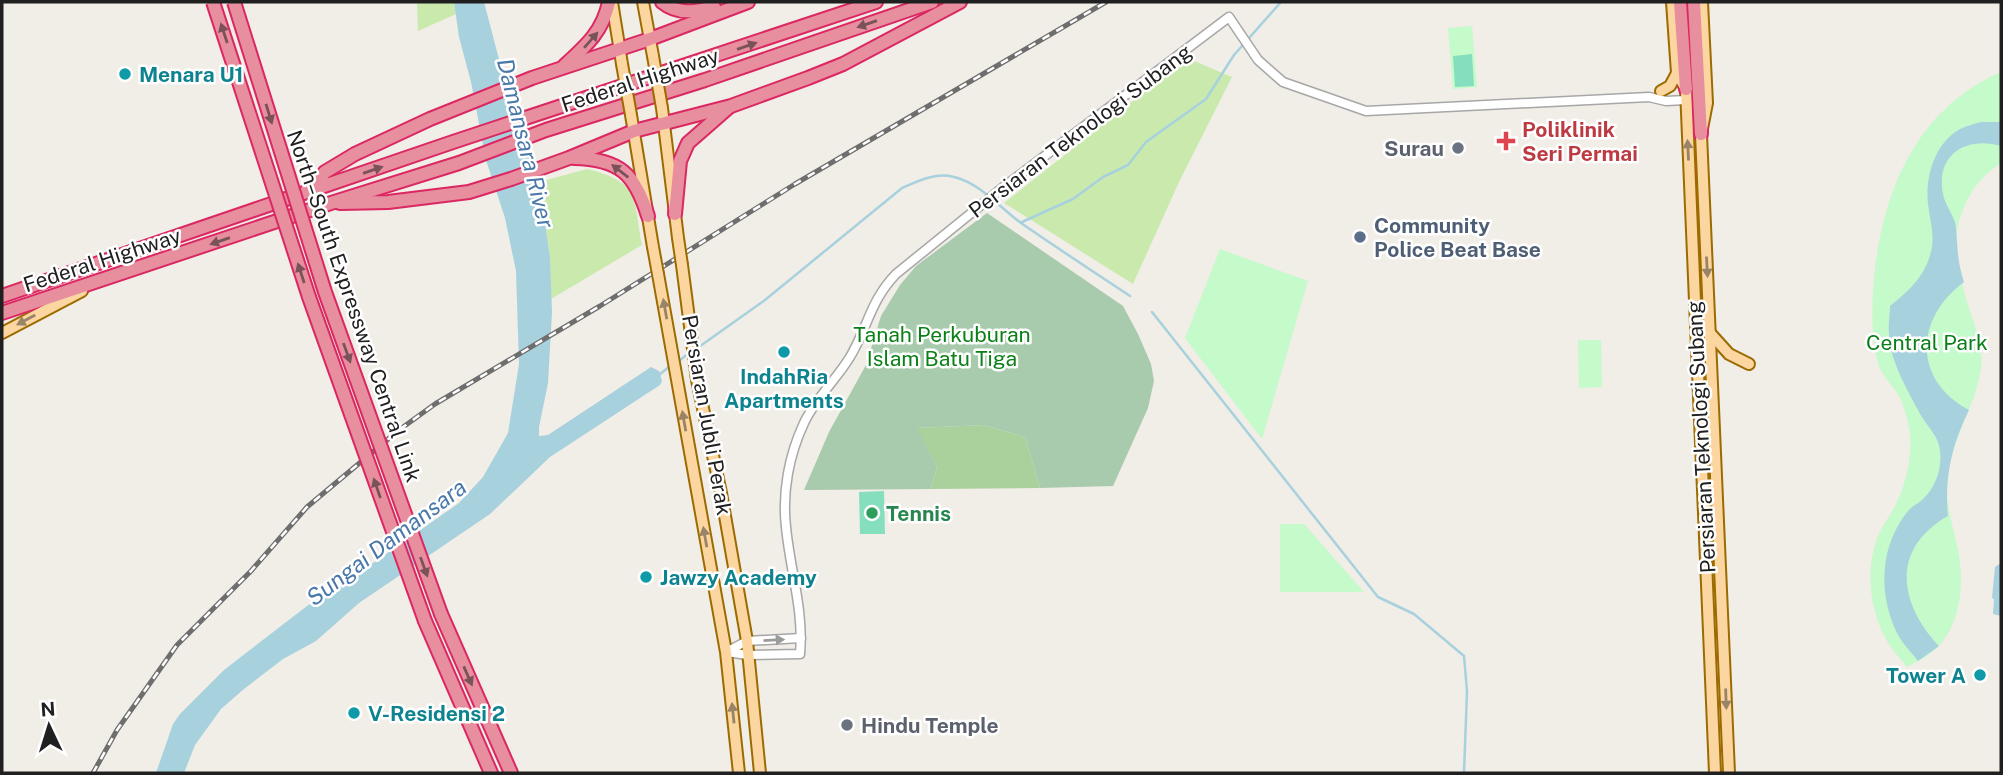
<svg xmlns="http://www.w3.org/2000/svg" width="2003" height="775" font-family="'Public Sans',sans-serif">
  <style>
    .grass { fill: #caeaad }
    .forest { fill: #aad09c }
    .cemetery { fill: #a8caad }
    .park { fill: #c5faca }
    .pitch { fill: #85dfbe }
    .water { fill: #a8d1de }
    .lines { fill: none; stroke-linecap: round; stroke-linejoin: round }
    .stream { stroke: #a8d1de; stroke-width: 2.5 }
    .minor-casing { stroke: #a7a7a7; stroke-width: 11 }
    .major-casing { stroke: #9c6b00; stroke-width: 14 }
    .highway-casing { stroke: #db2762; stroke-width: 16 }
    .minor { stroke: #fff; stroke-width: 8 }
    .major { stroke: #fcd6a1; stroke-width: 10 }
    .highway { stroke: #e78f9e; stroke-width: 12 }
    .rail-casing { stroke: #6e6e6e; stroke-width: 5 }
    .rail { stroke: #fff; stroke-width: 2.5; stroke-dasharray: 8; stroke-linecap: butt }
    .major-bridge-casing { stroke: #9c6b00; stroke-width: 14; stroke-linecap: butt }
    .highway-bridge-casing { stroke: #db2762; stroke-width: 16; stroke-linecap: butt }
    .major-bridge { stroke: #fcd6a1; stroke-width: 10 }
    .highway-bridge { stroke: #e78f9e; stroke-width: 12 }
    .oneway { fill: #7a5259 }
    .oneway2 { fill: #998467 }
    .oneway3 { fill: #9b9b9b }
    .culture-dot { fill: #0f9aa8; stroke: #fff; stroke-width: 2.5 }
    .health-dot { fill: #e0444e; stroke: #fff; stroke-width: 2.5 }
    .worship-dot { fill: #6b7280; stroke: #fff; stroke-width: 2.5 }
    .service-dot { fill: #5c6f8a; stroke: #fff; stroke-width: 2.5 }
    .leisure-dot { fill: #2e9e5b; stroke: #fff; stroke-width: 2.5 }
    .labels { text-anchor: middle; dominant-baseline: central; stroke-width: 5; stroke-linejoin: round; paint-order: stroke }
    .culture-label { font-size: 21px; font-weight: bold; fill: #0d838f; stroke: #fff; text-anchor: start }
    .street-label { font-size: 21px; fill: #202020; stroke: #fff }
    .health-label { font-size: 21px; font-weight: bold; fill: #be3a42; stroke: #fff; text-anchor: start }
    .worship-label { font-size: 21px; font-weight: bold; fill: #5b616d; stroke: #fff; text-anchor: end }
    .service-label { font-size: 21px; font-weight: bold; fill: #4e5e75; stroke: #fff; text-anchor: start }
    .park-label { font-size: 21px; fill: #0c8018; stroke: #fff }
    .leisure-label { font-size: 21px; font-weight: bold; fill: #27864d; stroke: #fff; text-anchor: start }
    .water-label { font-size: 23px; font-style: italic; fill: #4978a9; stroke: #fff }
  </style>
  <rect width="100%" height="100%" fill="#f1ede7"/>
  <g class="grass">
    <path d="M417 2H454L456 14 418 31Z"/>
    <path d="M1187 58 1232 77 1179 182 1133 284 1004 203Z"/>
    <path d="M587 169C640 182 633 197 642 245L551 299 550 257 539 182Z"/>
  </g>
  <path class="forest" d="M984 425 1025 437 1040 488 931 489 937 467 916 428Z"/>
  <path class="cemetery" d="M987 213 1123 306 1138 334 1151 364 1154 381 1148 408 1113 486 1040 488 1025 437 984 425 917 428 937 467 931 489 804 490 829 432 866 365 881 316 900 285 916 266Z"/>
  <g class="park">
    <path d="M1472 26 1477 87 1453 89 1448 28Z"/>
    <path d="M2001 72V163C1985 173 1971 189 1964 207 1949 241 1958 270 1968 305 1974 326 1984 344 1981 367 1977 402 1955 433 1949 468 1943 507 1953 520 1959 556 1964 586 1960 624 1938 647 1929 656 1918 661 1907 667 1900 658 1890 648 1885 637 1869 607 1865 566 1879 534 1883 525 1890 516 1895 506 1906 484 1912 459 1910 435 1909 423 1904 404 1898 394 1891 384 1881 374 1878 363 1870 332 1872 299 1875 268 1886 184 1919 108 2001 72Z"/>
    <path d="M1220 249 1308 281 1262 439 1185 338Z"/>
    <path d="M1578 340H1601L1602 387 1579 388Z"/>
    <path d="M1280 524H1304L1364 592H1280Z"/>
  </g>
  <g class="pitch">
    <path d="M1472 54 1474 86 1455 87 1453 56Z"/>
    <path d="M884 491 885 534H860L859 492Z"/>
  </g>
  <g class="water">
    <path d="M454 2H484L506 86 539 182 550 257 552 312 548 383 539 427V436L548 435 651 367 659 371 662 381 660 385 550 457 490 514 359 603 316 641 283 659 244 689 221 709 195 745 184 773H156L173 724 180 714 224 670 307 606 353 577 459 503 483 477 508 433 519 364 516 271 505 218 486 160 471 82 459 37Z"/>
    <path d="M1981 122H2001V146C1964 135 1933 157 1944 198 1947 208 1956 219 1956 228 1958 251 1957 259 1964 282 1915 318 1912 380 1969 410 1952 444 1944 478 1948 516 1891 548 1898 603 1939 646L1918 661C1911 652 1901 642 1896 631 1878 592 1880 545 1908 511 1913 505 1920 503 1925 497 1933 489 1939 476 1940 464 1943 437 1930 432 1919 412 1907 389 1889 359 1889 333 1888 324 1890 315 1890 306 1909 291 1925 276 1931 252 1935 235 1930 220 1928 204 1925 176 1935 143 1960 129 1966 126 1974 124 1981 122Z"/>
    <path d="M2001 563V616L1993 614 1994 599 1992 598 1995 567Z"/>
  </g>
  <g class="lines">
    <g class="stream">
      <path d="M1022 222 1073 199 1103 177 1128 165 1146 142 1206 99 1234 55 1281 2"/>
      <path d="M1152 312 1378 597 1414 614 1464 656 1467 691 1464 773"/>
      <path d="M696 349 765 300 902 188C918 181 936 172 954 177 980 183 1000 208 1021 223 1057 248 1094 272 1130 296"/>
      <path d="M679 361 690 352"/>
      <path d="M659 375 670 366"/>
    </g>
    <defs>
      <g id="minor">
        <path d="M726 652 748 655 800 654C804 610 790 570 786 527 782 492 789 455 804 423 815 399 836 380 850 357 868 327 870 301 896 274L1001 189 1229 17 1258 60 1283 82 1366 111 1649 97 1666 101 1686 100"/>
        <path d="M726 652 747 641 801 638"/>
      </g>
      <g id="major">
        <path d="M612 2 622 64"/>
        <path d="M643 2 653 56"/>
        <path d="M1672 2 1677 73 1686 89 1715 773"/>
        <path d="M1702 2 1707 103 1701 134 1729 773"/>
        <path d="M1661 91 1670 86 1677 73"/>
        <path d="M662 108 678 238"/>
        <path d="M631 115 653 247"/>
        <path d="M682 265 697 380 721 493 747 641 760 773"/>
        <path d="M658 274 726 652 739 773"/>
        <path d="M2 333 82 291"/>
        <path d="M1710 333 1729 354 1749 364"/>
      </g>
      <g id="highway">
        <path d="M662 2C678 15 696 12 714 7"/>
        <path d="M1680 2 1686 89"/>
        <path d="M1694 2 1701 134"/>
        <path d="M565 65C586 46 603 31 609 2"/>
        <path d="M574 158C620 159 635 174 648 216"/>
        <path d="M309 192 325 172 355 154 430 119 532 78 650 39 748 2"/>
        <path d="M340 203 388 202 469 192 511 179 569 158 634 131 731 106 808 78 843 64 960 2"/>
        <path d="M675 214 680 161 688 143 728 108"/>
        <path d="M2 296 453 142 876 2"/>
        <path d="M2 313 331 203 459 163 546 130 705 80 932 2"/>
        <path d="M441 614 511 773"/>
        <path d="M425 621 491 773"/>
      </g>
    </defs>
    <use href="#minor" class="minor-casing"/>
    <use href="#major" class="major-casing"/>
    <use href="#highway" class="highway-casing"/>
    <use href="#minor" class="minor"/>
    <use href="#major" class="major"/>
    <use href="#highway" class="highway"/>
    <defs>
      <path id="rail" d="M93 773 117 730 177 645 251 571 307 507 399 430 435 404 600 306 795 184 1106 2"/>
    </defs>
    <use href="#rail" class="rail-casing"/>
    <use href="#rail" class="rail"/>
    <defs>
      <g id="major-bridge">
        <path d="M653 56 662 108"/>
        <path d="M622 64 631 115"/>
        <path d="M678 238 682 265"/>
        <path d="M653 247 658 274"/>
      </g>
      <g id="highway-bridge">
        <path d="M213 2 309 297 425 621"/>
        <path d="M234 2 325 292 441 614"/>
      </g>
    </defs>
    <use href="#major-bridge" class="major-bridge-casing"/>
    <use href="#highway-bridge" class="highway-bridge-casing"/>
    <use href="#major-bridge" class="major-bridge"/>
    <use href="#highway-bridge" class="highway-bridge"/>
  </g>
  <defs><path id="oneway-solid" d="M-6-.8H1V-3.2L6.5 0L1 3.2V.8H-6Z" transform="scale(1.75)"/></defs>
  <g class="oneway">
    <use href="#oneway-solid" transform="translate(867 24) rotate(161)"/>
    <use href="#oneway-solid" transform="translate(224 33) rotate(-108)"/>
    <use href="#oneway-solid" transform="translate(591 40) rotate(-49)"/>
    <use href="#oneway-solid" transform="translate(747 46) rotate(-19)"/>
    <use href="#oneway-solid" transform="translate(269 114) rotate(73)"/>
    <use href="#oneway-solid" transform="translate(373 170) rotate(-19)"/>
    <use href="#oneway-solid" transform="translate(620 171) rotate(-142)"/>
    <use href="#oneway-solid" transform="translate(220 241) rotate(161)"/>
    <use href="#oneway-solid" transform="translate(301 273) rotate(-108)"/>
    <use href="#oneway-solid" transform="translate(347 353) rotate(70)"/>
    <use href="#oneway-solid" transform="translate(377 488) rotate(-109)"/>
    <use href="#oneway-solid" transform="translate(424 567) rotate(70)"/>
    <use href="#oneway-solid" transform="translate(468 676) rotate(66)"/>
  </g>
  <g class="oneway2">
    <use href="#oneway-solid" transform="translate(1688 150) rotate(-93)"/>
    <use href="#oneway-solid" transform="translate(1707 267) rotate(87)"/>
    <use href="#oneway-solid" transform="translate(665 309) rotate(-100)"/>
    <use href="#oneway-solid" transform="translate(26 320) rotate(152)"/>
    <use href="#oneway-solid" transform="translate(684 421) rotate(-100)"/>
    <use href="#oneway-solid" transform="translate(705 537) rotate(-100)"/>
    <use href="#oneway-solid" transform="translate(1726 699) rotate(88)"/>
    <use href="#oneway-solid" transform="translate(733 713) rotate(-96)"/>
  </g>
  <use class="oneway3" href="#oneway-solid" transform="translate(774 640) rotate(-3)"/>
  <g class="culture-dot">
    <circle cx="125" cy="74" r="7"/>
    <circle cx="784" cy="352" r="7"/>
    <circle cx="646" cy="577" r="7"/>
    <circle cx="1980" cy="675" r="7"/>
    <circle cx="354" cy="713" r="7"/>
  </g>
  <path class="health-dot" d="M1502.5 130.5h7v7h7v7h-7v7h-7v-7h-7v-7h7z"/>
  <g class="worship-dot">
    <circle cx="1458" cy="148" r="7"/>
    <circle cx="847" cy="725" r="7"/>
  </g>
  <circle class="service-dot" cx="1360" cy="237" r="7"/>
  <circle class="leisure-dot" cx="872" cy="513" r="7"/>
  <g class="labels">
    <g class="culture-label">
      <text x="139" y="74">Menara U1</text>
      <text x="784" y="376" text-anchor="middle">IndahRia<tspan x="784" dy="24">Apartments</tspan></text>
      <text x="660" y="577">Jawzy Academy</text>
      <text x="1966" y="675" text-anchor="end">Tower A</text>
      <text x="368" y="713">V-Residensi 2</text>
    </g>
    <g class="street-label">
      <text transform="translate(640 80) rotate(-18)">Federal Highway</text>
      <text transform="translate(1080 131) rotate(-37)">Persiaran Teknologi Subang</text>
      <text transform="translate(102 260) rotate(-18)">Federal Highway</text>
      <text transform="translate(354 306) rotate(71)">North–South Expressway Central Link</text>
      <text transform="translate(707 415) rotate(80)">Persiaran Jubli Perak</text>
      <text transform="translate(1701 437) rotate(-93)">Persiaran Teknologi Subang</text>
    </g>
    <g class="health-label">
      <text x="1522" y="129">Poliklinik<tspan x="1522" dy="24">Seri Permai</tspan></text>
    </g>
    <g class="worship-label">
      <text x="1444" y="148">Surau</text>
      <text x="861" y="725" text-anchor="start">Hindu Temple</text>
    </g>
    <g class="service-label">
      <text x="1374" y="225">Community<tspan x="1374" dy="24">Police Beat Base</tspan></text>
    </g>
    <g class="park-label">
      <text x="942" y="334">Tanah Perkuburan<tspan x="942" dy="24">Islam Batu Tiga</tspan></text>
      <text x="1927" y="342">Central Park</text>
    </g>
    <g class="leisure-label">
      <text x="886" y="513">Tennis</text>
    </g>
    <g class="water-label">
      <text transform="translate(526 143) rotate(76)">Damansara River</text>
      <text transform="translate(386 542) rotate(-37)">Sungai Damansara</text>
    </g>
  </g>
  <rect width="2003" height="775" fill="none" stroke="#202020" stroke-width="7"/>
  <g transform="translate(49 726) rotate(356)" stroke="#ffffff" stroke-width="5" paint-order="stroke">
  <path d="M0-5L12 26L0 18L-12 26Z" fill="#202020"/>
  <text y="-10" font-size="19" font-weight="bold" text-anchor="middle" fill="#202020">N</text>
  </g>
</svg>
